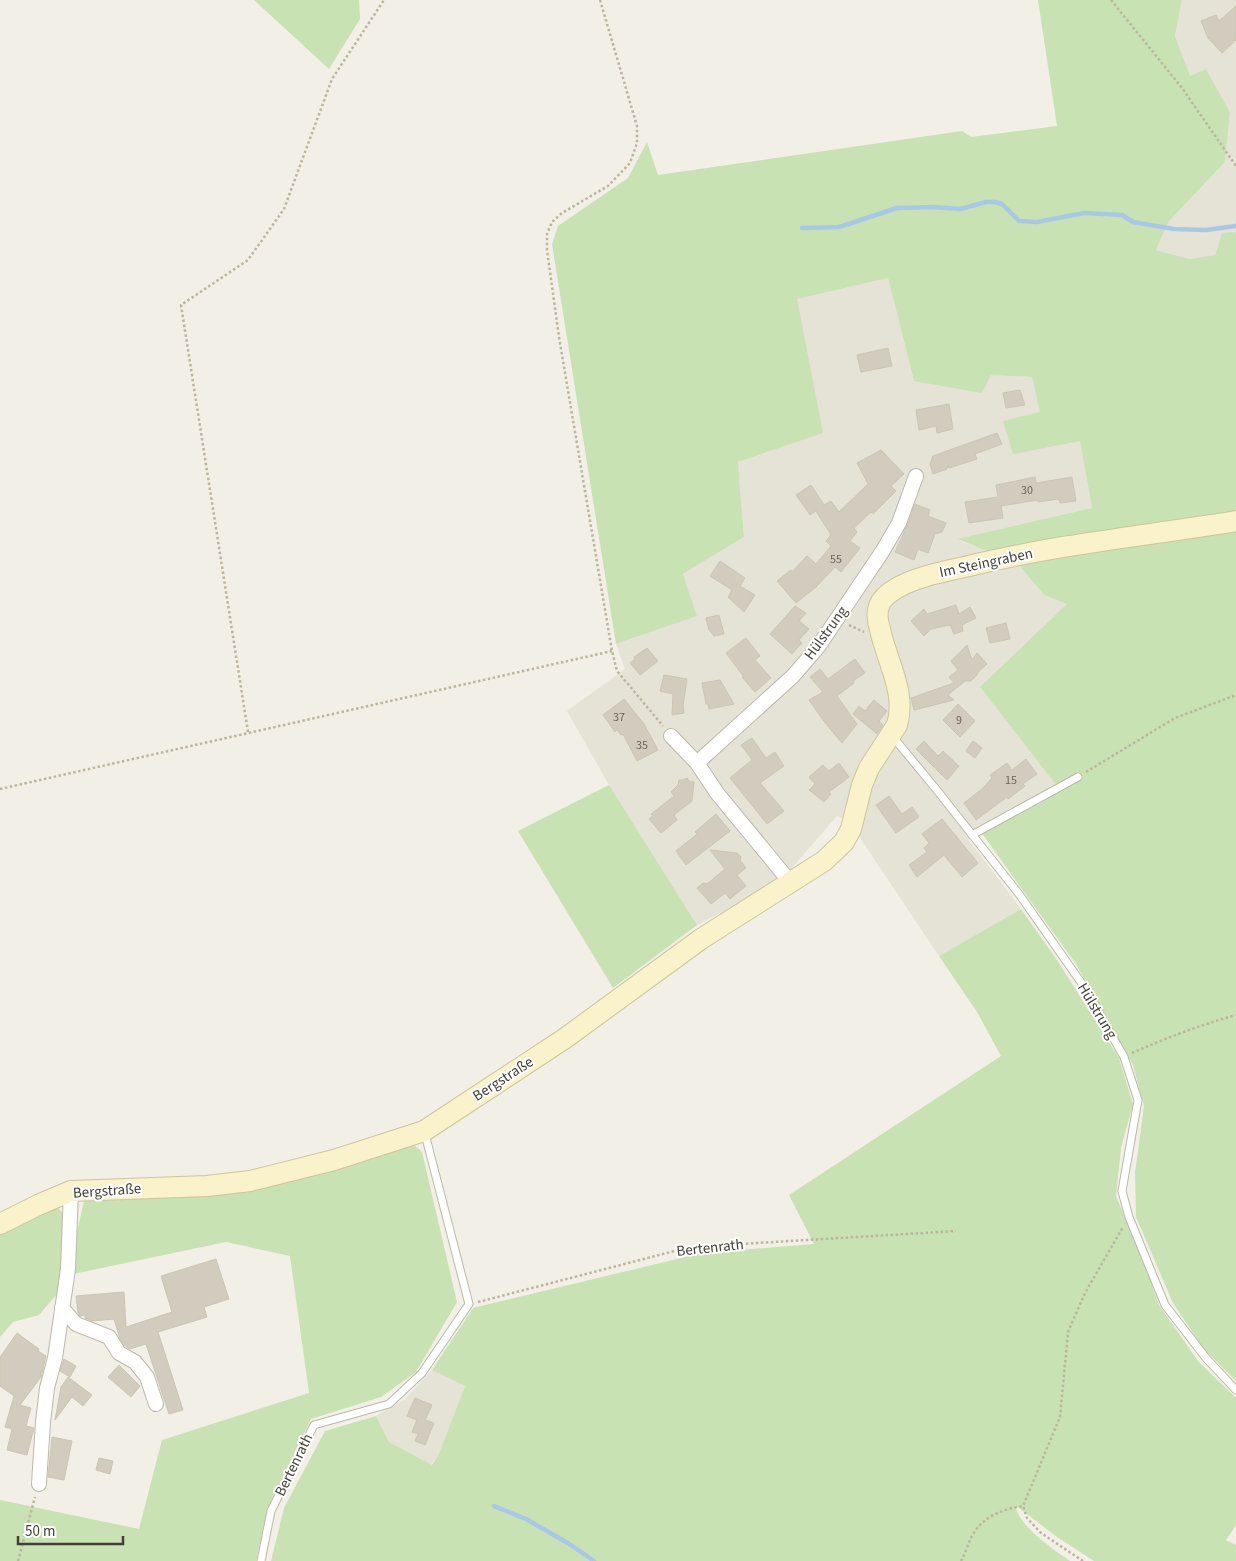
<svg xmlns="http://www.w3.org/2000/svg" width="1236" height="1561" font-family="'Source Sans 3',sans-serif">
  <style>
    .residential { fill: #e5e2d6 }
    .green { fill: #c8e2b4 }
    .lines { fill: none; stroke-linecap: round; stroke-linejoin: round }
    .stream { stroke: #a9c8e8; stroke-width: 4.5 }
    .building { fill: #d2ccbe; stroke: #ccc5b2 }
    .lane-casing { stroke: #bcb8ab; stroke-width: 9 }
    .street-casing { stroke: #bcb8ab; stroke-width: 16 }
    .secondary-casing { stroke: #cdc59b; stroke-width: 22 }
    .path { stroke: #bcb59d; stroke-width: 2.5; stroke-dasharray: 2.5 2.5; stroke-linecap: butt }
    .lane { stroke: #fff; stroke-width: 7 }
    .street { stroke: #fff; stroke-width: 14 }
    .secondary { stroke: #f9f2ca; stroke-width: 20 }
    .labels { text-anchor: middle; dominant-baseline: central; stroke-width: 4; stroke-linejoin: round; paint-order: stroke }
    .number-label { font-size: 12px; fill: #686359 }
    .street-label { font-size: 15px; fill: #444037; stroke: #fff }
  </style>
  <rect width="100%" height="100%" fill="#f2efe7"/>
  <g class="residential">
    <path d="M1182 0H1236V232L1222 233 1215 255 1189 259 1156 250 1169 221 1225 162 1230 112 1206 69 1190 77 1175 36Z"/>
    <path d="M888 278 914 381 991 375 1032 377 1041 412 1080 441 1092 508 959 540 1019 565 1044 595 1068 604 980 687 1062 791 968 839 1021 909 939 956 848 820 837 816 779 883 697 925 609 785 567 711 625 669 616 644 697 616 683 574 744 537 738 462 822 433 796 299Z"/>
    <path d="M432 1370 465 1386 438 1456 431 1465 389 1442 376 1416 404 1400Z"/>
  </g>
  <g class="green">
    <path d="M254 0H359L360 19 329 69Z"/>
    <path d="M1038 0H1182L1175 36 1190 76 1206 69 1230 112 1225 162 1169 221 1156 250 1189 259 1215 255 1222 233 1236 232V1381L1203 1348 1173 1303 1136 1217 1135 1173 1144 1106 1133 1065 1076 964 981 832 1061 791 980 687 1067 604 1044 595 1019 565 958 539 1092 508 1080 441 1013 454 1003 421 1040 412 1032 377 991 375 982 393 914 381 888 278 797 299 823 433 738 462 744 537 683 574 697 616 616 644 552 244 558 226 628 178 647 142 658 175 962 131 971 137 1057 126Z"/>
    <path d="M609 785 697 925 613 988 518 831Z"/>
    <path d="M1021 909 1057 960 1119 1058 1133 1104 1121 1148 1116 1196 1149 1275 1159 1305 1198 1361 1236 1398V1525L1226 1540 1236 1545V1561H1094L1057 1537 1015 1505C1020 1528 1052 1548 1070 1561H271L284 1508 325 1431 376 1416 389 1442 432 1465 438 1456 465 1386 432 1370 473 1308 702 1253 814 1244 789 1195 1001 1056 977 1012 939 956Z"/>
    <path d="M414 1145 422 1152 457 1302 416 1372 381 1397 311 1419 268 1507 256 1561H0V1500L139 1529 162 1440 309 1393 290 1256 226 1242 73 1274 76 1236 84 1201Z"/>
    <path d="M57 1207 65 1215 58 1293 39 1315 13 1322 0 1337V1235Z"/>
  </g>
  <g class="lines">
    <g class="stream">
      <path d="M802 228 839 227 897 208 933 207 961 209 986 202H995L1002 204 1019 221 1037 222 1084 213 1122 215 1133 222 1174 229 1206 230 1236 226"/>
      <path d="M494 1506 526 1519 571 1545 594 1561"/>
    </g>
  </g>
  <g class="building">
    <path d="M1236 6V40L1222 53 1208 38 1201 21 1216 15 1219 21Z"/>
    <path d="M888 348 892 366 861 372 857 355Z"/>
    <path d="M1020 390 1025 405 1006 408 1003 393Z"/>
    <path d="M949 404 953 429 937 433 936 426 919 430 916 410Z"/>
    <path d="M997 433 1002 444 975 454 977 459 949 468 948 465 947 469 933 474 930 464 933 456Z"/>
    <path d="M881 450 904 474 891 486 896 491 873 514 871 512 854 528 857 532 850 541 860 548 841 572 835 567 816 587 796 603 777 581 791 570 792 572 807 556 816 564 831 546 826 541 831 535 816 511 810 515 796 495 811 485 824 505 831 501 839 512 868 484 857 463Z"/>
    <path d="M1035 477 1036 483 1072 477 1076 501 1060 503 1059 499 1038 502V500L1001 506 1003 518 969 523 965 502 998 497 996 485Z"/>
    <path d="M915 504 930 510 928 516 946 523 942 532 935 534 928 553 918 549 914 560 895 552 907 526Z"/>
    <path d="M720 561 745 578 740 586 755 595 744 612 728 597 732 590 710 576Z"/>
    <path d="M956 605 959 614 970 607 976 618 962 625 963 631 954 634 950 625 931 629 924 636 911 621 924 609 927 614Z"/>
    <path d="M795 606 806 613 799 621 809 629 799 640 802 643 792 654 770 634Z"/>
    <path d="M719 615 724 634 714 636 709 630 706 618Z"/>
    <path d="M1006 623 1010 639 990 643 986 628Z"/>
    <path d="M746 638 760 656 755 660 771 678 755 692 742 677H744L726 653Z"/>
    <path d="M967 645 972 660 977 653 987 664 978 672 977 675 971 681H965L948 695 954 700 914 710 911 698 954 683 949 677 958 670 951 661Z"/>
    <path d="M647 648 658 661 640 675 630 663 635 659 634 657Z"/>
    <path d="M855 659 865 673 853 681 854 683 837 696 857 724 842 743 826 724 809 700 823 692 810 677 820 669 828 679Z"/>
    <path d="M664 675 687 679 683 706 684 713 672 715 673 694 660 691Z"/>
    <path d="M720 680 734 704 709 709 708 704H706L702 683Z"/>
    <path d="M624 699 644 724 658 750 637 761 623 734 621 735 617 730 615 732 603 715Z"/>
    <path d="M874 700 887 711 879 721 883 725 877 734 853 714 859 706 865 711Z"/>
    <path d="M958 704 975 721 960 737 943 720Z"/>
    <path d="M752 738 766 758 775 752 784 766 760 783 784 811 767 824 730 778 752 760 741 745Z"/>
    <path d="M924 741 938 756 943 751 959 766 947 780 916 749Z"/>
    <path d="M973 741 982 748 975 758 966 751Z"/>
    <path d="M1026 759 1037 774 1023 784 1025 786 1008 799 1007 797 976 820 964 803 982 789 992 778 990 775 1007 763 1012 770Z"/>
    <path d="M839 763 849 777 829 792 831 794 824 802 809 790 815 784 809 777 823 765 829 771Z"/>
    <path d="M687 778 689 781 694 782 692 801 674 815 677 820 661 833 649 819 653 816 651 814 674 796 671 792 678 785 679 780H683Z"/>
    <path d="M889 796 902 814 912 807 919 817 896 833 876 805Z"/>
    <path d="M716 814 730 831 686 865 676 851 697 834 695 832Z"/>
    <path d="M942 819 978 863 962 877 944 855 917 877 909 865 927 852 924 848 929 843 922 834Z"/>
    <path d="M710 850 737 853 741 857 740 860 746 868 737 875 746 886 730 899 725 893 711 904 697 888 703 883 707 884 725 869Z"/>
    <path d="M216 1259 229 1299 204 1307 207 1317 158 1332 183 1410 169 1414 146 1344 130 1349 125 1346 120 1339 114 1319 92 1321 85 1318V1315L80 1316 78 1313 76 1296 124 1292 126 1327 172 1312 161 1276Z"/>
    <path d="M17 1333 39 1349 38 1351 46 1356 41 1377 20 1405 31 1408 26 1426 34 1428 27 1455 7 1450 12 1429 5 1427 14 1396 0 1386V1357Z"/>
    <path d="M64 1359 76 1366 70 1377 60 1371Z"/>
    <path d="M119 1365 140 1386 131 1397 108 1377Z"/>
    <path d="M68 1377 92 1395 83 1406 72 1397 55 1420 61 1387Z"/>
    <path d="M415 1398 432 1405 425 1420 434 1423 425 1445 415 1441 418 1434 412 1432 417 1420 407 1416Z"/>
    <path d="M52 1437 72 1441 64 1480 48 1477Z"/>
    <path d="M99 1458 113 1461 110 1474 96 1470Z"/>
  </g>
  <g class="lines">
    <defs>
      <g id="lane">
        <path d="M893 737 936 789 1019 894 1085 988 1124 1057 1138 1100 1122 1191 1129 1217 1165 1305 1206 1358 1236 1390"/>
        <path d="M972 835 1078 777"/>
        <path d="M261 1561 271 1511 314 1425 389 1404 422 1373 469 1304 425 1134"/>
      </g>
      <g id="street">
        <path d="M671 736 697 763 717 793 791 883"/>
        <path d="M697 763 793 676 818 647 882 552 899 523 916 476"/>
        <path d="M62 1308 76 1324 109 1337 119 1353 135 1362 147 1377 156 1404"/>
        <path d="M39 1484 43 1422 47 1388 55 1358 68 1269 71 1191"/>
      </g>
      <path id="secondary" d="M0 1224 38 1205 71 1191 207 1186 250 1181 334 1160 424 1131 564 1039 701 939 824 861 844 842 851 829 862 785 869 768 897 725C907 692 886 660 880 629 878 623 877 616 878 610 880 596 896 588 907 583 929 573 954 570 977 564 1062 544 1150 535 1236 521"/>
    </defs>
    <use href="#lane" class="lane-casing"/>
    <use href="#street" class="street-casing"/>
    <use href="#secondary" class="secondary-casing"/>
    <g class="path">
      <path d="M600 0 637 126V143L630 163 608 186 562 213 552 222 547 234V250L559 337 612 651 617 671 663 726"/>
      <path d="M1111 0 1182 88 1236 166"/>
      <path d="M849 625 864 632"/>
      <path d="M248 732 181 305 248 260 284 209 332 79 384 0"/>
      <path d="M1086 772 1175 718 1236 695"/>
      <path d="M0 789 612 651"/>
      <path d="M1132 1053C1166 1038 1200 1025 1236 1015"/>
      <path d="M478 1302 690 1247 956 1231"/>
      <path d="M18 1561 35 1497"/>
      <path d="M961 1561C966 1552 969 1540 975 1531 985 1516 1006 1508 1023 1506"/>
      <path d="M1083 1561 1041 1533 1027 1518 1023 1506 1060 1417 1068 1332 1085 1293 1123 1227"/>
    </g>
    <use href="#lane" class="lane"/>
    <use href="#street" class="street"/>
    <use href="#secondary" class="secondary"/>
  </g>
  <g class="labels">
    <g class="number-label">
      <text x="1027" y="490">30</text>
      <text x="836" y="559">55</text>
      <text x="619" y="717">37</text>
      <text x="959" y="720">9</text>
      <text x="642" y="745">35</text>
      <text x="1011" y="780">15</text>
    </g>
    <g class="street-label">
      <text transform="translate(986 563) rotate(-12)">Im Steingraben</text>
      <text transform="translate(826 633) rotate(-54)">Hülstrung</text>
      <text transform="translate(1097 1011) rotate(59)">Hülstrung</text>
      <text transform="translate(503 1079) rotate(-33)">Bergstraße</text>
      <text transform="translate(107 1191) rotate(-4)">Bergstraße</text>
      <text transform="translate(710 1248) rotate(-6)">Bertenrath</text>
      <text transform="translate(294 1465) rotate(-64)">Bertenrath</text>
    </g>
  </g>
  <path d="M18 1536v8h105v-8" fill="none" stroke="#444037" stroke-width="2.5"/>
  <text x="25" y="1536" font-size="15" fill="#444037" stroke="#ffffff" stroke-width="4" paint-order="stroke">50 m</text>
</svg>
